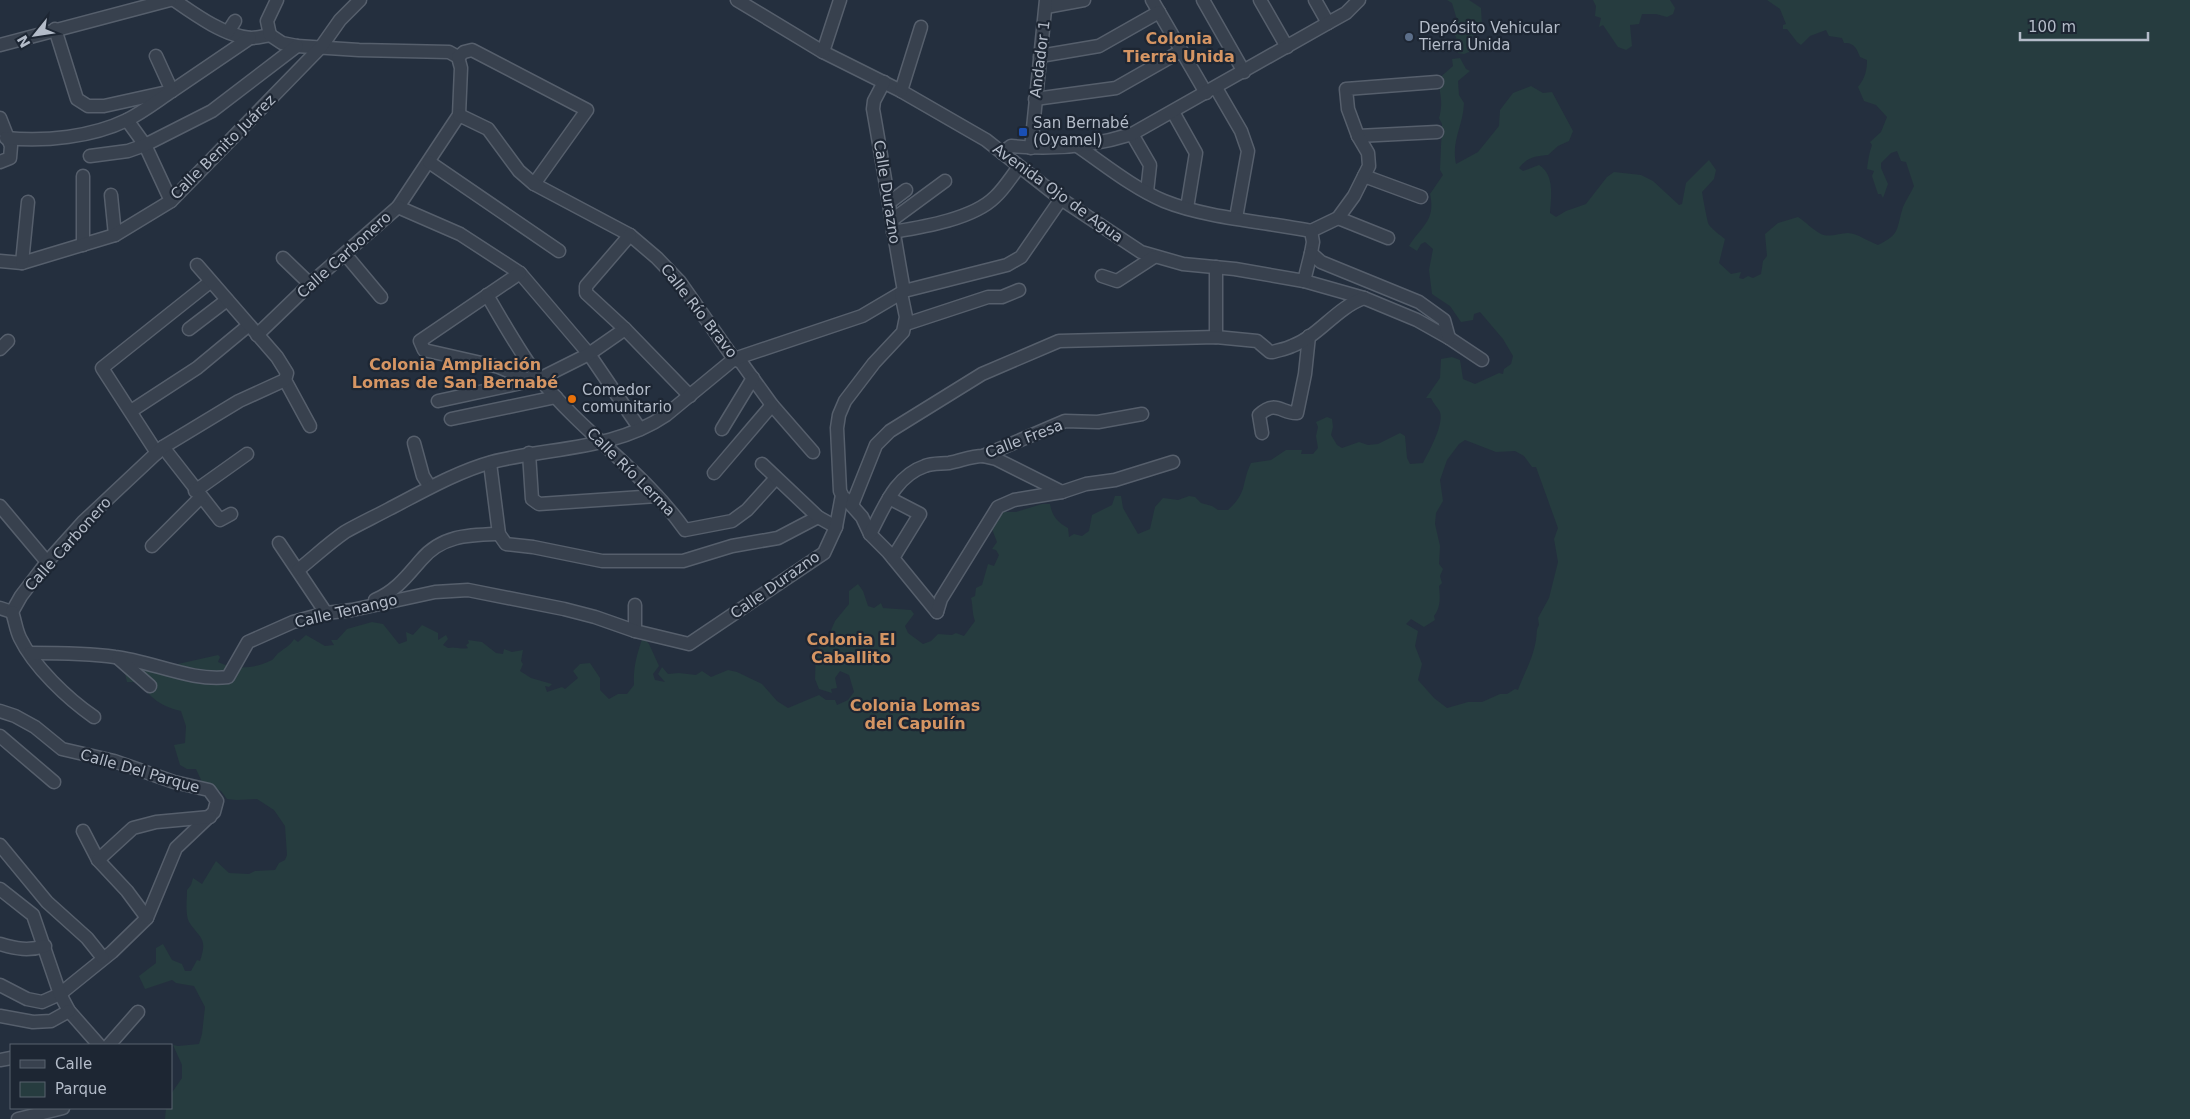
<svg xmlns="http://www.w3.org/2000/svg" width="2190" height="1119" font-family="'DejaVu Sans',sans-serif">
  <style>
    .green { fill: #263c3f; fill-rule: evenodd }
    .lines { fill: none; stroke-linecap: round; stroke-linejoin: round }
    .minor-casing { stroke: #565f6c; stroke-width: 15 }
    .minor { stroke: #38414e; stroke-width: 12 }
    .service-dot { fill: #5c6f8a; stroke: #1d2633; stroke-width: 2 }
    .transit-dot { fill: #1a4fb4; stroke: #1d2633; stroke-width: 2 }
    .food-dot { fill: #e8710a; stroke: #1d2633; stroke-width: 2 }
    .labels { text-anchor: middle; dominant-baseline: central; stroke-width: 4.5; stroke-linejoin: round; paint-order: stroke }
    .poi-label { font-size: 15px; fill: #b4bcc9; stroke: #1d2633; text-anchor: start }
    .street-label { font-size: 15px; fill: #b4bcc9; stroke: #1d2633 }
    .neighbourhood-label { font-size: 16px; font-weight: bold; fill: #d59563; stroke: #1d2633 }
  </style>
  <rect width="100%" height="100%" fill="#242f3e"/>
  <g class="green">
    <path d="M1447 0H1469L1481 8 1482 25 1471 38 1469 52 1464 54 1458 53 1456 37 1452 30 1457 31 1458 23 1452 3Z"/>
    <path d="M1593 0H1670L1675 8 1673 14 1667 17 1656 14H1642L1639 24 1630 25 1632 46 1626 50 1618 47 1603 25 1599 27 1601 18 1595 16 1596 6Z"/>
    <path d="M1767 0H2190V1119H165L166 1108H171V1094L182 1078V1065L173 1045 178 1046 199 1044 202 1034 205 1007 194 986 176 983 172 980 145 989 139 976 156 963V948L163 944 172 960 182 964 185 971H191L197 960 200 961C208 937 200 939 189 922 185 914 187 899 187 890L191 885 193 878 202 884 216 861 229 873 249 874 255 871 275 870 279 863 285 860 287 855 285 826 274 810 257 799 237 800 227 799 221 791 203 784 196 769H187L180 765 174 745 185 743 186 726 181 711C159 706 152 698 138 682H127L123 665 169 666 218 655 220 657 218 662C235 670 255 669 272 660 275 658 276 654 280 652 286 647 290 646 294 639L298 642 306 635 325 646 334 645 331 640H337L347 629 372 622 383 624 399 644 407 641 406 632 413 635 422 625 438 633V640L446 635 448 639 443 645 448 648C455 646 461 650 468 648L466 645 469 643 468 640 482 642 496 653 503 654 504 649 512 652 523 650 521 661 523 664 520 671 531 678 552 684 549 687 545 686 547 692 562 687 565 689 578 678 573 671 580 664 590 663 600 678V690L609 699 618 694H627L634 685C633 668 637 653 643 637L649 644 659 666 653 674 655 680 665 682 658 674 662 667 668 674 679 673 696 675 702 671 711 677 728 670 737 672 762 684 777 701 788 708 819 695 826 700H835L837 705 848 700 854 692 849 675 840 671 835 678 837 688 831 689 832 693 819 689 815 679 816 650 826 642 835 621 849 604V591L858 584 863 591 868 606 874 608 881 603 883 608 911 610 914 614 905 626 908 633 923 644 931 641 938 634 952 635 956 633 964 636 975 621C972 613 973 606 971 598L975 596 976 588 982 585 988 564 994 566 999 555 996 550 992 549 997 542 990 524 997 512H1016L1042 504H1050C1052 516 1057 522 1068 528L1069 537 1074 534 1082 536 1089 531 1092 515 1112 505 1115 496H1121L1123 508 1138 534 1150 529 1155 507 1163 498 1178 500 1189 496 1195 497 1201 503 1212 506 1218 510H1228C1248 492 1241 484 1251 463L1271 460 1286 450H1302L1301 454H1313L1318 448 1316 436 1318 427 1316 422 1327 417 1332 419 1333 427 1331 435 1337 445 1342 448 1359 442 1368 445 1378 444 1400 433 1405 436 1407 458 1410 464 1423 463C1429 451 1444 425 1440 412 1438 408 1433 403 1431 398H1426L1440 378 1441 359 1452 357 1460 360 1463 379 1475 384 1499 373 1503 374 1504 369 1511 364 1513 356 1503 339 1480 312 1474 314 1473 320 1461 322 1450 306 1432 294 1429 270 1433 249 1425 242 1421 244 1417 251 1409 246C1421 226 1436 221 1430 194L1443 175 1440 170 1442 124 1439 118C1443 106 1441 92 1437 80L1453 66 1452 59 1460 58 1466 69 1470 71 1458 81 1459 95 1464 103C1463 127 1451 140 1456 164L1478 152 1499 126 1500 110 1513 93 1531 86 1543 93 1552 92 1573 131 1569 141 1558 146 1548 155C1536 156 1527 157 1519 168L1523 171 1539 165C1555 175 1551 197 1550 213L1556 217 1566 211 1586 204 1607 177 1614 172 1641 175 1653 181 1679 205 1682 204 1686 183 1709 160 1716 170 1714 179 1702 192C1703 198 1707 221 1709 225 1713 230 1720 235 1725 239L1719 263 1731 274 1741 272 1739 278 1743 279 1748 276 1753 278 1761 274 1763 261 1767 256 1765 234 1778 223 1798 217C1806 222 1813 230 1821 234 1830 238 1839 233 1848 233 1857 233 1869 242 1878 245 1901 234 1896 229 1903 207 1906 200 1911 193 1914 186L1906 162 1901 161 1897 151 1891 153 1881 163V168L1888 184 1883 198 1881 194H1878L1872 176 1874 171 1867 169C1868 161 1869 153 1872 145L1870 142 1881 132 1887 117 1876 105 1864 101 1858 87C1865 78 1867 71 1867 60L1860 57C1857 49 1854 42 1844 43L1842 38 1829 36 1826 30 1810 36 1801 45 1797 42 1787 29H1783V25L1786 24 1780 9ZM1465 440 1496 452 1515 451 1524 456 1532 467H1536L1558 528 1554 539 1558 562 1549 598 1538 618 1539 625C1536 630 1537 634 1536 640 1533 659 1524 673 1518 690L1515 689 1507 694H1500L1482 702H1468L1447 708 1434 698 1418 680 1422 664 1415 646 1418 631 1406 624 1411 619 1424 627 1435 620 1434 616C1441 607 1440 597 1439 586L1442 583 1440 576 1443 569 1439 564 1440 546 1435 524 1436 513 1443 501 1440 480 1447 460 1459 444Z"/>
  </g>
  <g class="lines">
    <defs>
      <g id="minor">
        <path d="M174 0C194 14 226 37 251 38 257 38 264 36 270 35L282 43 297 46 359 50 449 52 458 57 461 68 459 115 398 207 310 284 257 335"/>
        <path d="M737 0 823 52 901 91 986 140 1061 199 1141 252 1183 264 1235 269 1304 281 1364 298 1417 320 1449 338 1482 360"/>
        <path d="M1152 0 1206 93"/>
        <path d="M1203 0 1244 72"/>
        <path d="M1260 0 1287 47"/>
        <path d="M1315 0 1328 23"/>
        <path d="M1046 7 1084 0"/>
        <path d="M55 29 77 99 88 106H104L172 91 250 38"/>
        <path d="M228 32 235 21"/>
        <path d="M270 35 267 21 277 0"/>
        <path d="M0 45 170 0"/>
        <path d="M823 52 840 0"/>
        <path d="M1040 56 1099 46 1159 12"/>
        <path d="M458 57 464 52 472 50 587 110 534 184"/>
        <path d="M1216 88 1241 131 1248 151 1236 218"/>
        <path d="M901 91 921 27"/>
        <path d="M1035 99 1116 88 1181 51"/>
        <path d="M1173 112 1196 153 1187 208"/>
        <path d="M459 115 488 129 519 171 534 184 630 235 657 258 680 282 734 359 741 362 772 405 813 452"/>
        <path d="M0 118 11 146 10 158 0 162"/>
        <path d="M127 120 145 145 171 201"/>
        <path d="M1132 134 1150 165 1147 192"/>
        <path d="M1358 136 1437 132"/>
        <path d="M6 138C45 142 92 137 127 120 143 112 157 101 172 91L156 56"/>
        <path d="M1076 145C1104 164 1133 188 1164 201 1206 218 1266 222 1311 231"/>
        <path d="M1031 148 1046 0"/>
        <path d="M1002 153 1011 146C1051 150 1094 146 1132 134L1328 23 1346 13 1359 0"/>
        <path d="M90 156 128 151 145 145 212 111 297 46"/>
        <path d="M429 162 559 251"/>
        <path d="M83 176V245"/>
        <path d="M1364 176 1421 197"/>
        <path d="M111 195 115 235"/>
        <path d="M890 202 906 190"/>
        <path d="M398 207 460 234 520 273 589 354 640 429"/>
        <path d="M1338 218 1388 238"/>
        <path d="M892 220 945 181"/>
        <path d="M1311 231 1338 218 1354 196 1369 166 1368 153 1358 136 1348 109 1346 89 1437 82"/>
        <path d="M1311 231 1313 242 1311 253 1321 262 1419 302 1444 320 1449 338"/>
        <path d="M893 232C923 227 973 219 995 197 1004 189 1011 177 1019 167"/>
        <path d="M630 235 586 286V293L625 329 690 396"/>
        <path d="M345 254 381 297"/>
        <path d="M283 258 310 284"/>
        <path d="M0 261 22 263 115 235 171 201 321 47 340 20 360 0"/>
        <path d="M22 263 28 202"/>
        <path d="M1216 267V337"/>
        <path d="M520 273 420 341 424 350 499 367 529 380"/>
        <path d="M1102 276 1117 281 1154 257"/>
        <path d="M1304 281 1311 253"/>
        <path d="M904 291 1007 265 1021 257 1061 199"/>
        <path d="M487 295C503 322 521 355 540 379 584 434 645 473 685 530L732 521 747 510 776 478"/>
        <path d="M906 324 988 297H1002L1019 290"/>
        <path d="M189 329 227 300"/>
        <path d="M0 349 8 341"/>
        <path d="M285 380 310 426"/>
        <path d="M438 401 539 379 589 354 625 329"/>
        <path d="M131 411 197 368 249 325"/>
        <path d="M451 419 556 397"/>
        <path d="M722 429 753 378"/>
        <path d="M1262 433 1259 415C1276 399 1282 414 1297 413L1305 374 1309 336"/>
        <path d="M414 443 423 476 430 487"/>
        <path d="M163 447 220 520 231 514"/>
        <path d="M157 453 102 368 210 282"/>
        <path d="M529 453 532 499 539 504 657 496"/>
        <path d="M983 456 996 459 1062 492"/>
        <path d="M490 463 499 534 506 544 533 547 602 561H683L732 546 778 538 818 517"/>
        <path d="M762 464 818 517 836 527"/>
        <path d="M714 473 772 405"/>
        <path d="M195 491 247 454"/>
        <path d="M889 498 920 514 893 558"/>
        <path d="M846 499 862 517 870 534 888 552 937 612"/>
        <path d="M852 505 876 445 890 431 982 374 1059 341 1216 337 1257 341 1270 352H1273C1279 350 1286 349 1292 346 1319 336 1336 308 1364 298"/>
        <path d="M0 506 47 562"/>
        <path d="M870 534C884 508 895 476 925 466 932 463 941 464 949 463 961 461 970 456 983 456L1065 421 1098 422 1142 414"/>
        <path d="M279 543 326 613"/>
        <path d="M152 546 201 497"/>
        <path d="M298 570C313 558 329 543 345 532 359 524 374 517 389 509 422 492 456 472 492 462 550 447 615 450 666 415L734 359 862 316 901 293"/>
        <path d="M375 600C396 591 407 576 421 560 442 535 469 535 499 534"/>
        <path d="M0 608 12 612"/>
        <path d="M12 612 21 596 47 562 83 522 163 447 239 401 285 380 287 373 277 357 197 265"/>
        <path d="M12 612C15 620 16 630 20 638 34 667 68 699 94 717"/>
        <path d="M937 612 941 599 998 507 1014 500 1062 492 1086 484 1115 480 1173 462"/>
        <path d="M635 631V605"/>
        <path d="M30 653C58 653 87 653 115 657 151 661 192 682 228 677L248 642 293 622 326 613 352 610 435 592 468 590 564 609 595 617 635 631 689 644 824 553 836 527 842 495 840 491 837 428 839 415 845 401 874 363 903 332 906 317 901 293 904 291C893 231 884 170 873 109L874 101 884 82"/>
        <path d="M118 658 150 686"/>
        <path d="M0 711 15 716 35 727 62 749 114 761 174 782 209 790 217 801 214 812 176 848 147 918 112 952 60 994 42 1002 27 999 0 985"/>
        <path d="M0 736 54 782"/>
        <path d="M83 831 98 860 127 891 147 918"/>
        <path d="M0 845 47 902 87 938 103 958"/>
        <path d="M98 860 133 828 156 822 210 817"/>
        <path d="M0 889 33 915 60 994 69 1011 99 1045"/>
        <path d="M0 944C16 949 29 951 45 946"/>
        <path d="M0 1016 33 1022 51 1021 69 1011"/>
        <path d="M109 1045 138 1012"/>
        <path d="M0 1060 11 1058"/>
        <path d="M18 1119 63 1108"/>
      </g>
    </defs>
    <use href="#minor" class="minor-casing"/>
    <use href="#minor" class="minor"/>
  </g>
  <circle class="service-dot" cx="1409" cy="37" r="5"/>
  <rect class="transit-dot" x="1018" y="127" width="10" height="10" rx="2.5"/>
  <circle class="food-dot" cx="572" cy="399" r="5"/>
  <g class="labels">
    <g class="poi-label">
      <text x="1419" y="28">Depósito Vehicular<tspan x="1419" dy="17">Tierra Unida</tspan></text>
      <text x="1033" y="123">San Bernabé<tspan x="1033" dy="17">(Oyamel)</tspan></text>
      <text x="582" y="390">Comedor<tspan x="582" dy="17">comunitario</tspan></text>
    </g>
    <g class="street-label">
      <text transform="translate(1040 59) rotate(-83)">Andador 1</text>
      <text transform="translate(223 147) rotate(-45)">Calle Benito Juárez</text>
      <text transform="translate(887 192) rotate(81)">Calle Durazno</text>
      <text transform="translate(1058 193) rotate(36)">Avenida Ojo de Agua</text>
      <text transform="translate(344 255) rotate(-42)">Calle Carbonero</text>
      <text transform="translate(699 311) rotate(52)">Calle Río Bravo</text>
      <text transform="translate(1024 439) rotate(-21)">Calle Fresa</text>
      <text transform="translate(631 472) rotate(45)">Calle Río Lerma</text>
      <text transform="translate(68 544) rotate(-48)">Calle Carbonero</text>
      <text transform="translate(775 585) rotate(-35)">Calle Durazno</text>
      <text transform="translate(346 611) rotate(-13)">Calle Tenango</text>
      <text transform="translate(140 771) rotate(16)">Calle Del Parque</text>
    </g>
    <g class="neighbourhood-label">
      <text x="1179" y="38">Colonia<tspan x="1179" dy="18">Tierra Unida</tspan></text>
      <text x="455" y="364">Colonia Ampliación<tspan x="455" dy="18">Lomas de San Bernabé</tspan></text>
      <text x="851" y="639">Colonia El<tspan x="851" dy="18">Caballito</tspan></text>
      <text x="915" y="705">Colonia Lomas<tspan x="915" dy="18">del Capulín</tspan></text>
    </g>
  </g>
  <rect x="10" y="1044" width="162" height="65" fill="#1d2633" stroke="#59626f"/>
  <rect x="20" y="1060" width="25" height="8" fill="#38414e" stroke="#59626f"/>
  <text x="55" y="1069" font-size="15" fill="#b4bcc9">Calle</text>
  <rect x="20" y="1082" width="25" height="15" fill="#263c3f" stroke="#59626f"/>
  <text x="55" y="1094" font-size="15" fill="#b4bcc9">Parque</text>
  <g transform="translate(35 35) rotate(240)" stroke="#1d2633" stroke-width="4" paint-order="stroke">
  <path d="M0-4L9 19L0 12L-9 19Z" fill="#b4bcc9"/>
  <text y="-8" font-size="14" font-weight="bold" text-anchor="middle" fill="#b4bcc9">N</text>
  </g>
  <path d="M2020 32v8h128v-8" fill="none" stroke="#b4bcc9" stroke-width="2.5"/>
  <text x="2028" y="32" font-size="15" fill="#b4bcc9" stroke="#1d2633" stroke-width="4" paint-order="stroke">100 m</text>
</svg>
